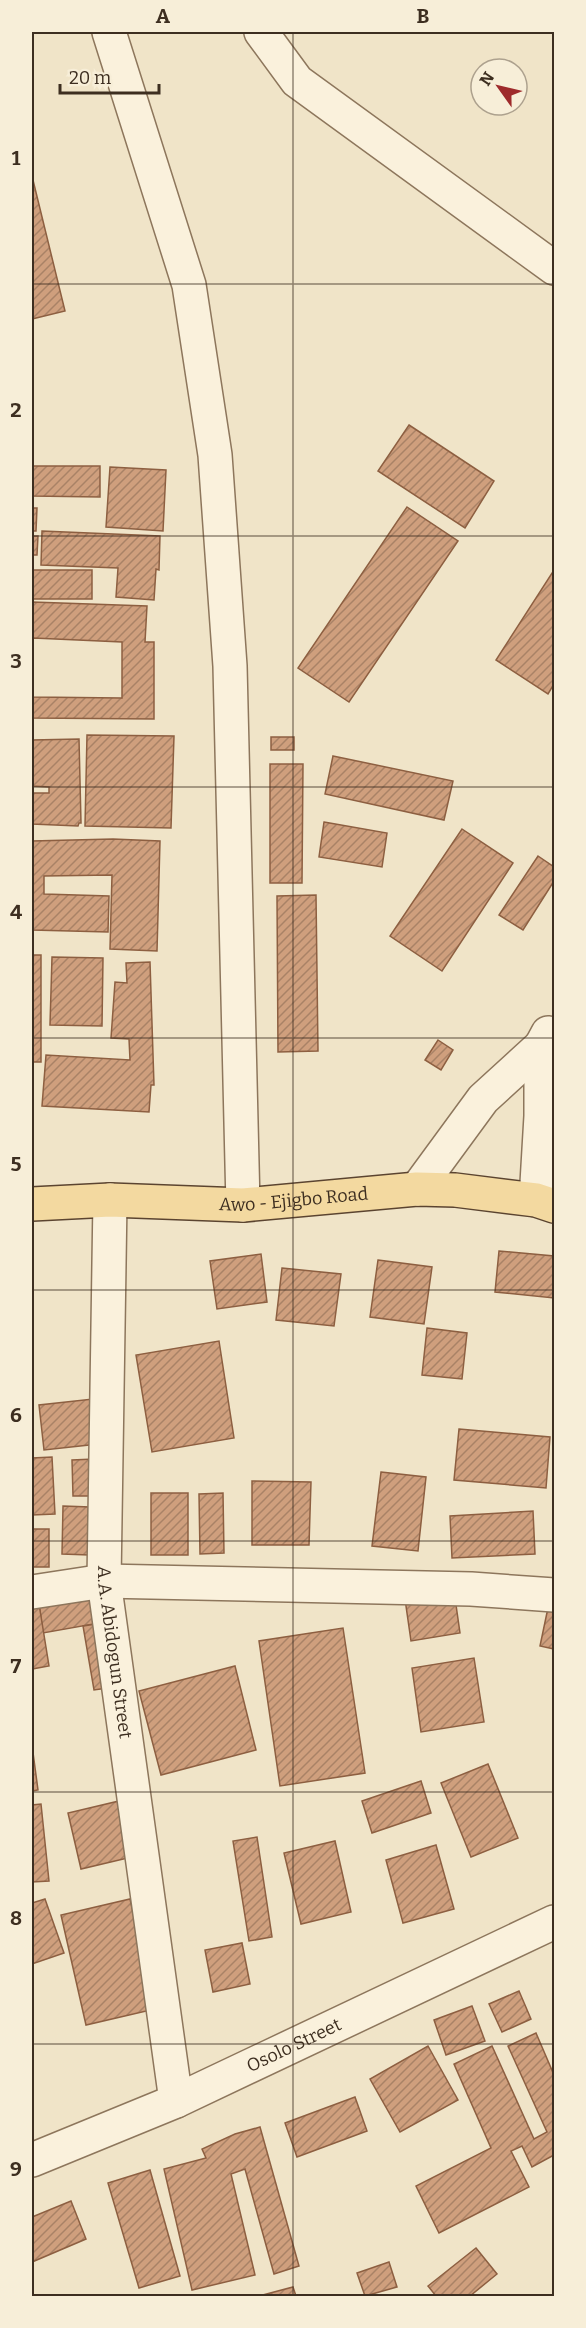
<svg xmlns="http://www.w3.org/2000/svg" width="586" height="2328" font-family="Bitter,serif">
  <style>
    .building { fill: url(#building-hatch); stroke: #8d5f41; stroke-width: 1.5; fill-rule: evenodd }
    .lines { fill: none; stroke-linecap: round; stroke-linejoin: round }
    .minor-casing { stroke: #8d765c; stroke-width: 36 }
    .major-casing { stroke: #5b4430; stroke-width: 36 }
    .minor { stroke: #faf1dc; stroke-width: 33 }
    .major { stroke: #f3d9a0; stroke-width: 33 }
    .grid { fill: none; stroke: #3d2e20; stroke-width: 1.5; stroke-opacity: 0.55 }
    .labels { text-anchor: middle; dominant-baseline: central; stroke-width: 5; stroke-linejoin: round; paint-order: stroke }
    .street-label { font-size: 18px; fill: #3d2e20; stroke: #f7eed8 }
    .neatline { fill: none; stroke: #3d2e20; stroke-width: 2 }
    .grid-label { font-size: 20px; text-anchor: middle; font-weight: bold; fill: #3d2e20 }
  </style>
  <defs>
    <pattern id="building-hatch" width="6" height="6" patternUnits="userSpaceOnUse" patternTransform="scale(1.5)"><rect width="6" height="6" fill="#cf9f7d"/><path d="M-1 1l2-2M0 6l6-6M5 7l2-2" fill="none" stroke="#a98266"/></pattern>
  </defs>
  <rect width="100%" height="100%" fill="#f0e4c8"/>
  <g class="building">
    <path d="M32 176 65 311 32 319Z"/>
    <path d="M409 425 494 481 465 528 378 471Z"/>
    <path d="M32 466H100V497L32 496Z"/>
    <path d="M110 467 166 470 163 531 106 527Z"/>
    <path d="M407 507 458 541 349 702 298 668Z"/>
    <path d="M32 508H37L36 531H32Z"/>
    <path d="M42 531 160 536 159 570 156 569 154 600 116 597 118 568 41 565Z"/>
    <path d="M32 536H38L37 555H32Z"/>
    <rect x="32" y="570" width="60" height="29"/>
    <path d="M554 570V684L548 694 496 660Z"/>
    <path d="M32 602 147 606 145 642H154V719L32 718ZM33 638 122 642V698L32 697Z"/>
    <path d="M87 735 174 736 171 828 85 826Z"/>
    <rect x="271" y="737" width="23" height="13"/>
    <path d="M79 739 81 823H79L78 826 32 824V793H49V787L32 786V740Z"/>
    <path d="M333 756 453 781 444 820 325 794Z"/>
    <path d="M270 764H303L302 883H270Z"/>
    <path d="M324 822 387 833 382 867 319 857Z"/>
    <path d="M462 829 513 863 442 971 390 936Z"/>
    <path d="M113 839 160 841 157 951 110 949 112 875 44 876V894L109 896 108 932 32 930V841Z"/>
    <path d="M538 856 554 867V881L523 930 499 915Z"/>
    <path d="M316 895 318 1051 278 1052 277 896Z"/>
    <rect x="32" y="955" width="9" height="107"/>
    <path d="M52 957 103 958 102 1026 50 1025Z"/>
    <path d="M150 962 154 1085H151L149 1112 42 1106 46 1055 130 1060 129 1039 111 1038 115 982 127 983 126 963Z"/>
    <path d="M438 1040 453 1050 441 1070 425 1060Z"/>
    <path d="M499 1251 554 1256V1298L495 1292Z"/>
    <path d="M261 1254 267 1302 217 1309 210 1261Z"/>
    <path d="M378 1260 432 1267 424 1324 370 1317Z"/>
    <path d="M282 1268 341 1274 334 1326 276 1320Z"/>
    <path d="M427 1328 467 1333 462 1379 422 1375Z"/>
    <path d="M219 1341 234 1438 152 1452 136 1355Z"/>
    <path d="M93 1399 98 1444 44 1450 39 1405Z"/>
    <path d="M459 1429 550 1437 546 1488 454 1480Z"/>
    <path d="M52 1457 55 1514 32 1515V1458Z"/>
    <path d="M94 1459 95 1496H73L72 1460Z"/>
    <path d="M381 1472 426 1477 418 1551 372 1546Z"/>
    <path d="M252 1481 311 1482 309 1545H252Z"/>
    <rect x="151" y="1493" width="37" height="62"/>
    <path d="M223 1493 224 1553 200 1554 199 1494Z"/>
    <path d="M63 1506 90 1507 89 1555 62 1554Z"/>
    <path d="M533 1511 535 1554 452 1558 450 1516Z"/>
    <rect x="32" y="1529" width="17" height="38"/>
    <path d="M454 1591 460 1633 411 1641 405 1599Z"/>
    <path d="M101 1593 105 1622 43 1633 39 1604Z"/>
    <path d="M549 1603 554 1604V1649L540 1646Z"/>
    <path d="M39 1604 49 1666 32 1669V1605Z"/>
    <path d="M103 1623 114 1687 94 1690 83 1626Z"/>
    <path d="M343 1628 365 1773 280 1786 259 1641Z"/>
    <path d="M474 1658 484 1722 421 1732 412 1668Z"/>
    <path d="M235 1666 256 1750 161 1775 139 1691Z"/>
    <path d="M32 1745 38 1790 32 1791Z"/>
    <path d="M488 1764 518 1838 471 1857 441 1783Z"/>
    <path d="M421 1781 431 1813 372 1833 362 1801Z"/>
    <path d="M119 1801 132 1857 81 1869 68 1813Z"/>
    <path d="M41 1804 49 1881 32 1882V1805Z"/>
    <path d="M257 1837 272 1937 249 1941 233 1841Z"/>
    <path d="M335 1841 351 1912 301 1924 284 1853Z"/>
    <path d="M436 1845 454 1909 403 1923 386 1860Z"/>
    <path d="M45 1899 64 1953 32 1964V1903Z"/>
    <path d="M130 1899 155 2009 86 2025 61 1915Z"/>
    <path d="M242 1943 250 1984 213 1992 205 1950Z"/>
    <path d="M519 1991 531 2019 502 2032 489 2004Z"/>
    <path d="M472 2006 485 2041 446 2055 434 2020Z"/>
    <path d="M536 2033 554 2075V2155L532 2167 522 2146 511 2151 529 2187 439 2233 416 2186 491 2148 454 2064 492 2046 534 2139 547 2132 508 2046Z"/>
    <path d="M428 2046 458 2100 400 2132 370 2079Z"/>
    <path d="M355 2097 367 2131 297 2157 285 2123Z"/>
    <path d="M260 2127 299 2266 274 2274 245 2169 231 2174 255 2275 192 2290 164 2169 206 2158 202 2149 235 2134Z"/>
    <path d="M150 2170 180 2276 139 2288 108 2183Z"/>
    <path d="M71 2201 86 2239 32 2262V2217Z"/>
    <path d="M476 2248 497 2274 470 2296H436L428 2286Z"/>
    <path d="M389 2262 397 2287 365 2296 357 2273Z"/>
    <path d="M293 2287 296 2296H259Z"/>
  </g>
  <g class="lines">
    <defs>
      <g id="minor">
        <path d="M109 32 189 285 215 455 230 666 243 1205"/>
        <path d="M261 32 297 81 554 268"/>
        <path d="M417 1189 483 1099 541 1046 554 1039"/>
        <path id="s1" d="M110 1200 104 1581 176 2101"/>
        <path d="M536 1200 541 1116V1046L548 1033"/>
        <path d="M32 1592 104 1581 471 1589 554 1595"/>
        <path id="s2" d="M32 2160 176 2101 554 1922"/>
      </g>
      <g id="major">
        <path id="s3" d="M32 1204 110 1200 243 1205 417 1189 455 1190 536 1200 554 1206"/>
      </g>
    </defs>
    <use href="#minor" class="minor-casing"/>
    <use href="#major" class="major-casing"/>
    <use href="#minor" class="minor"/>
    <use href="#major" class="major"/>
  </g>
  <path class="grid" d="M293 32V2296M32 284H554M32 536H554M32 787H554M32 1038H554M32 1290H554M32 1541H554M32 1792H554M32 2044H554"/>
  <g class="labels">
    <g class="street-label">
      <text stroke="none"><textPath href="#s3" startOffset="262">Awo - Ejigbo Road</textPath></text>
      <text stroke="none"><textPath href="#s1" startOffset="453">A.A. Abidogun Street</textPath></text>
      <text stroke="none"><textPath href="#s2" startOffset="286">Osolo Street</textPath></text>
    </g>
  </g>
  <rect width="586" height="2328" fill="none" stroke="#f7eed8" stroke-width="66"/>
  <g transform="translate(499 87) rotate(304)"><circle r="28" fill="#f7eed8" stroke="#ada18e" stroke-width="1.5"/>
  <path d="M0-4.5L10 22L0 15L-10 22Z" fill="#9e2a2b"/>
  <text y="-9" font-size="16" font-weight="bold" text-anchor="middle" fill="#3d2e20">N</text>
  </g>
  <path d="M60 84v9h99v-9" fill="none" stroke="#3d2e20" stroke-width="3"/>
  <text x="69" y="84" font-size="18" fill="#3d2e20" stroke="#f7eed8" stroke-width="4.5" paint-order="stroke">20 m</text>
  <rect x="33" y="33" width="520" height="2262" class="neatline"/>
  <g class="grid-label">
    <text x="163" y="23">A</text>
    <text x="423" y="23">B</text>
    <text x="16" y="165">1</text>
    <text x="16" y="417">2</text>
    <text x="16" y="668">3</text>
    <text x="16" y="919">4</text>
    <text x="16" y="1171">5</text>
    <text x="16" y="1422">6</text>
    <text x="16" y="1673">7</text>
    <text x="16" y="1925">8</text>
    <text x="16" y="2176">9</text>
  </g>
</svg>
